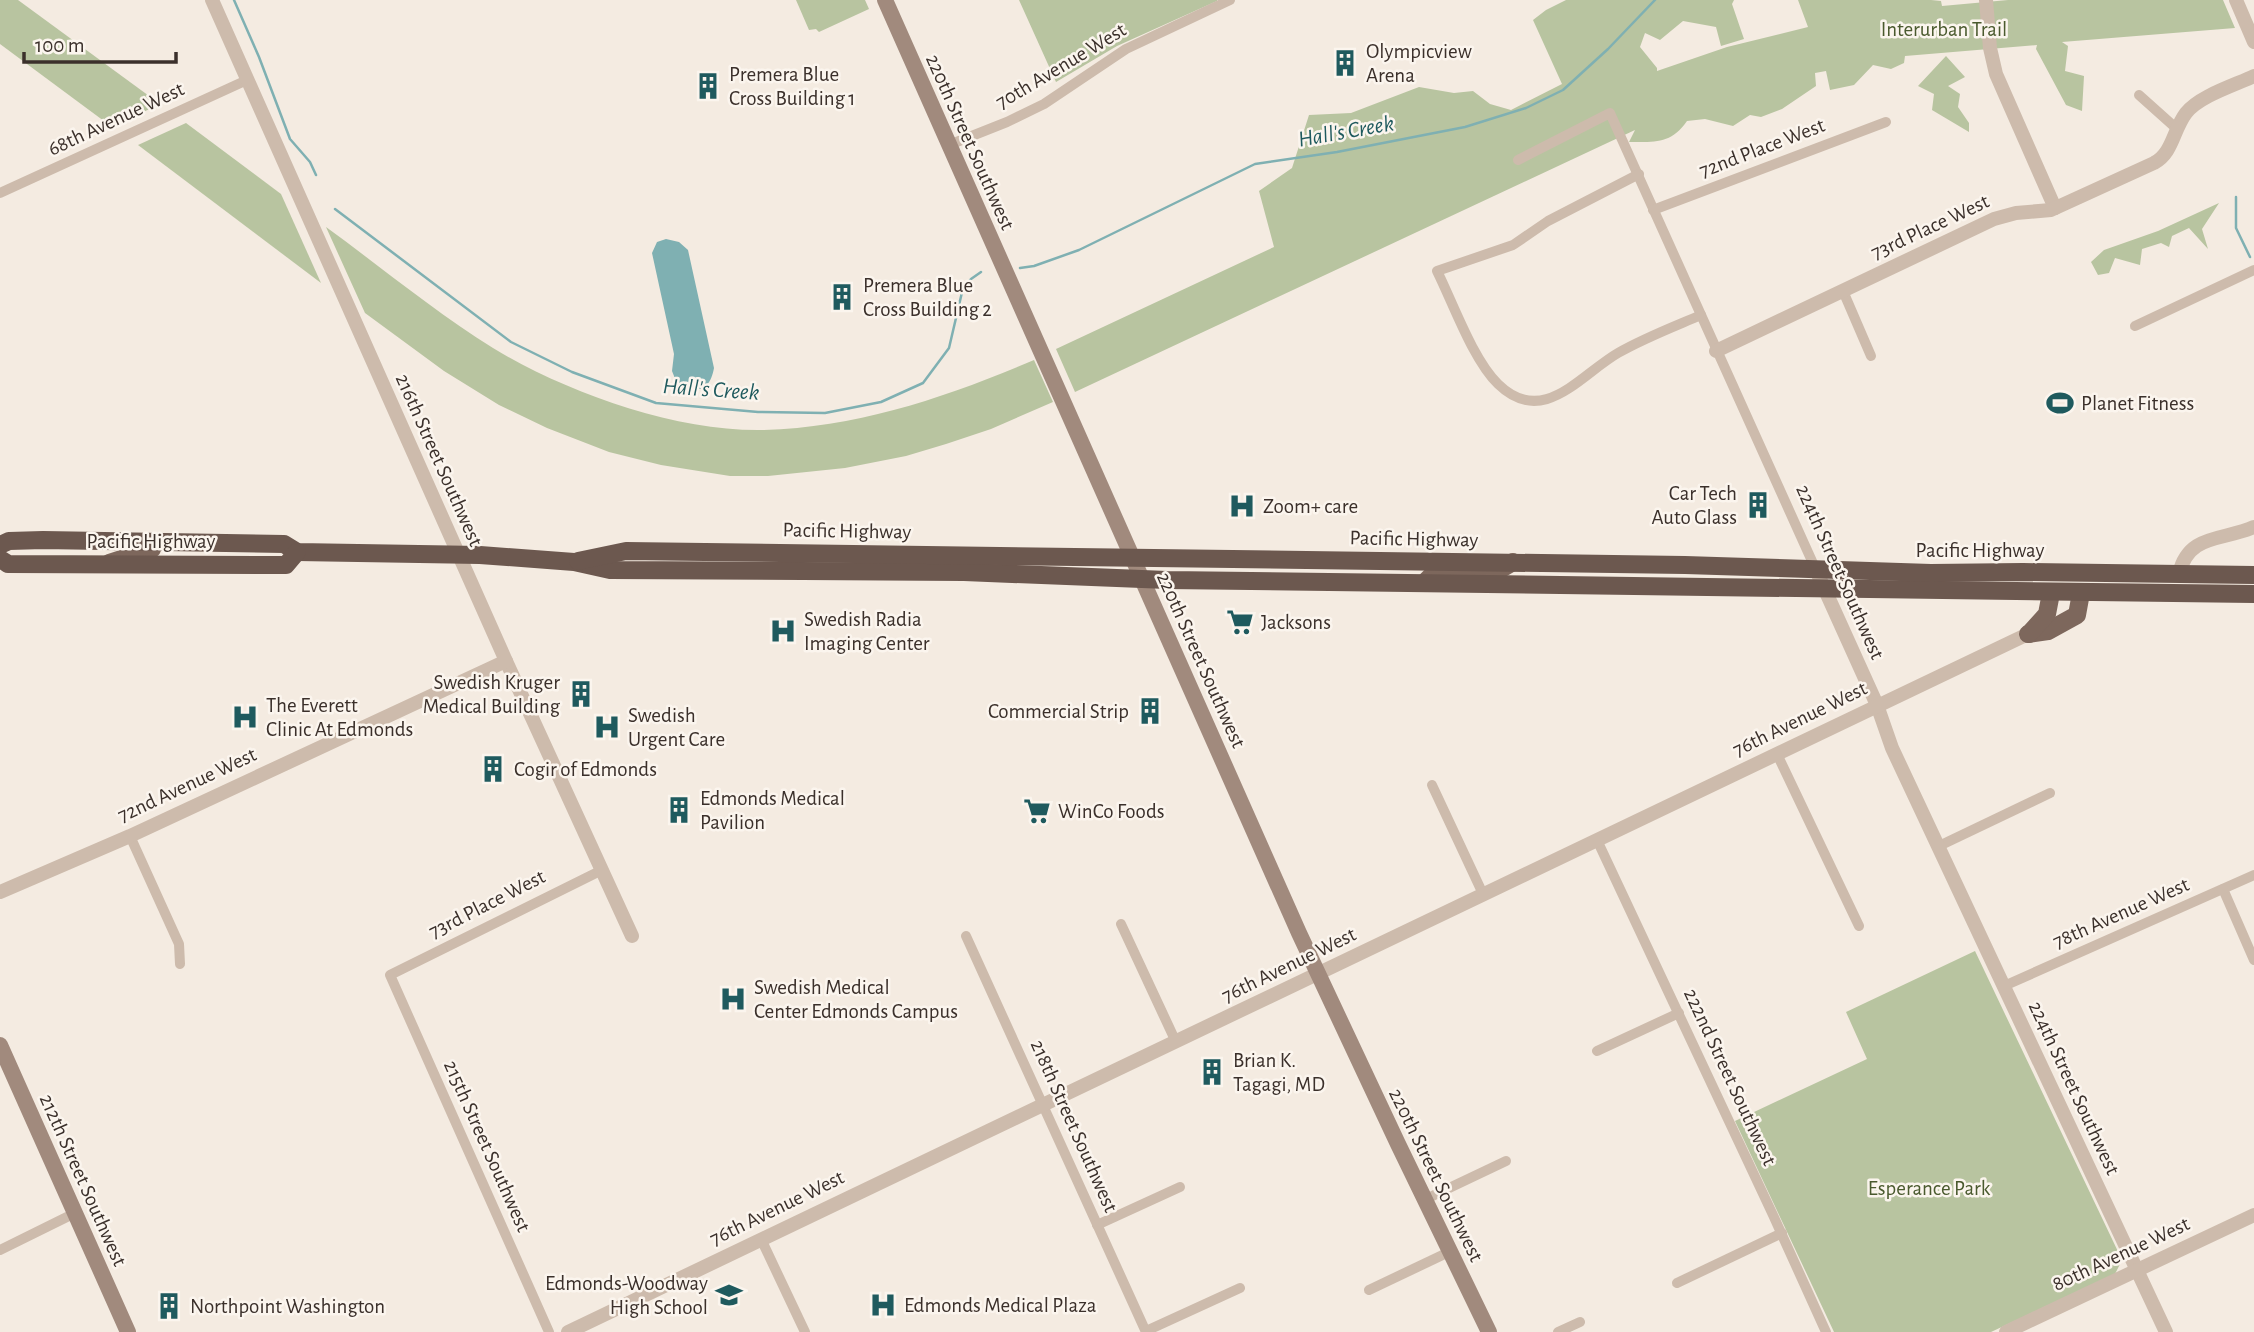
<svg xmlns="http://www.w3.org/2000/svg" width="2254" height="1332" font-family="'Alegreya Sans',sans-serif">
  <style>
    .green { fill: #b8c4a0 }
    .water { fill: #7fb0b2 }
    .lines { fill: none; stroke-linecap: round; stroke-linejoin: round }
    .stream { stroke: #7fb0b2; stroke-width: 2.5 }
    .minor { stroke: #cdbbac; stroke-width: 10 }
    .tertiary { stroke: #cdbbac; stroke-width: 14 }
    .secondary { stroke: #a18a7d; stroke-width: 16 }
    .primary { stroke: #7d675c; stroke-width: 18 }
    .trunk { stroke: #6c584f; stroke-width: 18 }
    .labels { text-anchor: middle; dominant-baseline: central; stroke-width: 5; stroke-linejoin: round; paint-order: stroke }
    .park-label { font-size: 21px; fill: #4a5a2e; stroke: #fbf5ee }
    .poi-label { font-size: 21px; fill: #3b302b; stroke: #fbf5ee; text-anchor: start }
    .street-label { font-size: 21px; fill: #3b302b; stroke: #fbf5ee }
    .water-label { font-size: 23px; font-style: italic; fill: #1f5a5e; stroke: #fbf5ee }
  </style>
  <rect width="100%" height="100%" fill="#f4ebe1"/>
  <g class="green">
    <path d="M0 0H18L160 104 112 127 0 44Z"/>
    <path d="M796 0H865L869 9 819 32 816 29 809 30Z"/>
    <path d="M1019 0H1217V1L1117 46 1056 82Z"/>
    <path d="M1566 0H1734L1732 4 1744 39 1721 46 1716 27 1683 21 1660 40 1645 33 1640 47 1657 68V71L1727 47 1808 27 1798 0H1931L1941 1 1942 6 2008 0H2223L2235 28 2062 42 2068 46 2065 71 2084 76 2082 111 2066 105 2036 49 2037 45 1905 56 1904 63 1891 69 1873 65 1854 85 1830 90 1826 71 1815 73 1816 86 1782 109 1761 117 1750 115 1733 126 1705 119 1687 121C1671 144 1656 142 1629 142L1635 130 1075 392 1056 349 1274 247 1259 191 1292 168 1309 115 1351 113 1419 87 1454 93 1473 91 1490 104 1511 110 1562 84 1533 20 1546 10Z"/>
    <path d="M1946 56 1965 77 1948 86 1960 94 1958 107 1969 123V132L1932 110 1934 94 1918 86Z"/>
    <path d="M186 123 281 194 321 283 138 145Z"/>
    <path d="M2219 203 2202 229 2208 249 2189 228 2172 236 2169 247 2161 243 2142 249 2140 265 2115 258 2109 273 2098 275 2091 262 2104 250 2158 231Z"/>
    <path d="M326 227C381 267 435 312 493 348 567 393 677 432 764 430 859 427 947 397 1034 360L1053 402 991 429 946 444 906 456 845 468 768 476H730L661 465 609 452 547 428 499 405 444 371 365 313Z"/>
    <path d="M1975 951 2122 1260 2115 1274 1991 1332H1834L1735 1121 1867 1059 1846 1012Z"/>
  </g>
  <path class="water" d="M666 239 679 242 688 250 714 368C711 384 705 391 688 390L676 381 672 371 674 354 652 253 657 242Z"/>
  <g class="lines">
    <g class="stream">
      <path d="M234 0 259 57 290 139 310 162 316 175"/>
      <path d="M2236 197V228L2250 257"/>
      <path d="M335 209 511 342 572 372 656 403 758 412 825 413 881 402 923 383 949 348 963 288 971 279 981 272"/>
      <path d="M1020 268 1034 266 1079 250 1255 164 1337 152 1465 127 1526 108 1563 90 1608 49 1655 0"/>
    </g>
    <g class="minor">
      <path d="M2139 95 2177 129"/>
      <path d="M949 145 1007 122 1044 104 1126 49 1230 0"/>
      <path d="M1518 160 1610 113 1816 570"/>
      <path d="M1639 174 1548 221 1513 245 1437 271C1453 303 1473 360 1498 384 1543 428 1580 375 1618 353 1644 338 1673 327 1701 315"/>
      <path d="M0 193 247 80"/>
      <path d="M1653 210 1886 122"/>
      <path d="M1843 291 1871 356"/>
      <path d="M2135 326 2254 270"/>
      <path d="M1777 754 1859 926"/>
      <path d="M1432 785 1483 894"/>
      <path d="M130 836 179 944 180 964"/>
      <path d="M1597 840 1773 1215 1826 1332"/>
      <path d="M1939 846 2050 793"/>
      <path d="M2223 889 2254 960"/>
      <path d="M1121 924 1176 1042"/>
      <path d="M966 936 1146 1332"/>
      <path d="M2004 986 2254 875"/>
      <path d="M1597 1051 1679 1013"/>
      <path d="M1426 1199 1506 1161"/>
      <path d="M1097 1225 1180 1187"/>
      <path d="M761 1239 805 1332"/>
      <path d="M0 1250 75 1213"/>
      <path d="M1677 1283 1782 1233"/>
      <path d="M1369 1290 1451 1251"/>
      <path d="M1146 1331 1240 1288"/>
      <path d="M549 1332 390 975 602 870"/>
      <path d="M1558 1332 1580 1322"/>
    </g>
    <g class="tertiary">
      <path d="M212 0 506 661 632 936"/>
      <path d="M1986 0 1990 48 1996 74 2055 208"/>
      <path d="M2236 0 2254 42"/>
      <path d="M1716 351 1994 219 2016 213 2051 210 2154 163C2173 153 2173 130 2186 113 2199 96 2235 85 2254 76"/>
      <path d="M1816 570 1877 705 1892 748 2166 1332"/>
      <path d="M2179 574C2188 533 2223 541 2254 527"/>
      <path d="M0 892 130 836 506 661"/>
      <path d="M568 1332 2028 634"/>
      <path d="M2006 1332 2254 1215"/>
    </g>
    <g class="secondary">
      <path d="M885 0 1299 933 1398 1144 1489 1332"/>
      <path d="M0 1045 128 1332"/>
    </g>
    <g class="primary">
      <path d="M109 563 152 549 154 543"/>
      <path d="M1425 582 1433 574 1496 572 1513 562"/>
      <path d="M2028 634 2048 631 2077 615 2081 593"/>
      <path d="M2029 634 2047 614 2051 593"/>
    </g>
    <g class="trunk">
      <path d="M0 545 9 541 43 540 284 544 297 552 480 555 574 562 610 570 964 572 1167 580 2254 594"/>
      <path d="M0 559 8 564 286 565 297 552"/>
      <path d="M578 561 626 551 1685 565 1931 573 2023 572 2254 575"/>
    </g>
  </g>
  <defs>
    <symbol id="building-bare" viewBox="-9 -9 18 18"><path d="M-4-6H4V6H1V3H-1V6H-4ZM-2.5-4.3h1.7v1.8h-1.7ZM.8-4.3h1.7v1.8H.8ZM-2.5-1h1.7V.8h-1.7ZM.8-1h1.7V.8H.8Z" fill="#1f5a5e" stroke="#fbf5ee" stroke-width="2.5" paint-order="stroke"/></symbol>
    <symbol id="stadium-bare" viewBox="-9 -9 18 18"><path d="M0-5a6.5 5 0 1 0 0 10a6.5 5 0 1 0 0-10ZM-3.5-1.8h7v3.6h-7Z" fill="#1f5a5e" stroke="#fbf5ee" stroke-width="2.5" paint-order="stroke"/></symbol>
    <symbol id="hospital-bare" viewBox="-9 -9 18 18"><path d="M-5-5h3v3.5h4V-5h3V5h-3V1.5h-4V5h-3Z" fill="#1f5a5e" stroke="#fbf5ee" stroke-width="2.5" paint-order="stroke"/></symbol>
    <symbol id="supermarket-bare" viewBox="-9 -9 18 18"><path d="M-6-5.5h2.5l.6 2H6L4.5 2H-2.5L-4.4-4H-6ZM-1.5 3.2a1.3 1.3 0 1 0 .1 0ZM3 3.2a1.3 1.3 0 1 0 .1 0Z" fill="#1f5a5e" stroke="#fbf5ee" stroke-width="2.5" paint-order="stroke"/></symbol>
    <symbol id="school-bare" viewBox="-9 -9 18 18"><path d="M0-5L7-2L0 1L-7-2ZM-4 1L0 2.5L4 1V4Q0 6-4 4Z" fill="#1f5a5e" stroke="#fbf5ee" stroke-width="2.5" paint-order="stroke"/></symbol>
  </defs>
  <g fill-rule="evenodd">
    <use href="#building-bare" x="1326" y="44" width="38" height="38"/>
    <use href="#building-bare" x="689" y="67" width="38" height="38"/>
    <use href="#building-bare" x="823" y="278" width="38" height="38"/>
    <use href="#stadium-bare" x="2041" y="384" width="38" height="38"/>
    <use href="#building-bare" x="1739" y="486" width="38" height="38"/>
    <use href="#hospital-bare" x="1223" y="487" width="38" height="38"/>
    <use href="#supermarket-bare" x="1221" y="603" width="38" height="38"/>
    <use href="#hospital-bare" x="764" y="612" width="38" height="38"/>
    <use href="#building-bare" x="562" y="675" width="38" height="38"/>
    <use href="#building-bare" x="1131" y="692" width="38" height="38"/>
    <use href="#hospital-bare" x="226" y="698" width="38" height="38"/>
    <use href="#hospital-bare" x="588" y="708" width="38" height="38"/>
    <use href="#building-bare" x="474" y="750" width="38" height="38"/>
    <use href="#building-bare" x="660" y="791" width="38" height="38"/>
    <use href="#supermarket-bare" x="1018" y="792" width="38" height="38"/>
    <use href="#hospital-bare" x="714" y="980" width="38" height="38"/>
    <use href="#building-bare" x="1193" y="1053" width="38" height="38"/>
    <use href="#school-bare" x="710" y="1276" width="38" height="38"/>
    <use href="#hospital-bare" x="864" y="1286" width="38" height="38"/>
    <use href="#building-bare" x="150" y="1287" width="38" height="38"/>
  </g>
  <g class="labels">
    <g class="park-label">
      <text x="1944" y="29">Interurban Trail</text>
      <text x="1929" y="1188">Esperance Park</text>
    </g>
    <g class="poi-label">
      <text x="1366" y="51">Olympicview<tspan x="1366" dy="24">Arena</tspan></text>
      <text x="729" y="74">Premera Blue<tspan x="729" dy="24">Cross Building 1</tspan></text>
      <text x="863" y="285">Premera Blue<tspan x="863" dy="24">Cross Building 2</tspan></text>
      <text x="2081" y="403">Planet Fitness</text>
      <text x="1737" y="493" text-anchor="end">Car Tech<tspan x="1737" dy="24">Auto Glass</tspan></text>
      <text x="1263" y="506">Zoom+ care</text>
      <text x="804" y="619">Swedish Radia<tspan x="804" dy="24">Imaging Center</tspan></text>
      <text x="1261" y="622">Jacksons</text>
      <text x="560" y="682" text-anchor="end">Swedish Kruger<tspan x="560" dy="24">Medical Building</tspan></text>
      <text x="266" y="705">The Everett<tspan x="266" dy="24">Clinic At Edmonds</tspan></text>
      <text x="1129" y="711" text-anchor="end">Commercial Strip</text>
      <text x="628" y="715">Swedish<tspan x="628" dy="24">Urgent Care</tspan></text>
      <text x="514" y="769">Cogir of Edmonds</text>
      <text x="700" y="798">Edmonds Medical<tspan x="700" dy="24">Pavilion</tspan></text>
      <text x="1058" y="811">WinCo Foods</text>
      <text x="754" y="987">Swedish Medical<tspan x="754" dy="24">Center Edmonds Campus</tspan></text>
      <text x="1233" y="1060">Brian K.<tspan x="1233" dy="24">Tagagi, MD</tspan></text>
      <text x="708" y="1283" text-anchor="end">Edmonds-Woodway<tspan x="708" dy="24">High School</tspan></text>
      <text x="904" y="1305">Edmonds Medical Plaza</text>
      <text x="190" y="1306">Northpoint Washington</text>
    </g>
    <g class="street-label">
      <text transform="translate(1061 66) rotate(-31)">70th Avenue West</text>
      <text transform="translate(116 119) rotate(-25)">68th Avenue West</text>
      <text transform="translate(970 142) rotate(66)">220th Street Southwest</text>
      <text transform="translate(1762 148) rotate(-21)">72nd Place West</text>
      <text transform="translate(1930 227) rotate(-25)">73rd Place West</text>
      <text transform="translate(439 460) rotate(66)">216th Street Southwest</text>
      <text transform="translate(847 531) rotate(1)">Pacific Highway</text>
      <text transform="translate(1414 539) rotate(1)">Pacific Highway</text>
      <text x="151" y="541">Pacific Highway</text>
      <text x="1980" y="550">Pacific Highway</text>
      <text transform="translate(1840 572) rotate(66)">224th Street Southwest</text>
      <text transform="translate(1201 660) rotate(66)">220th Street Southwest</text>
      <text transform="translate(1800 719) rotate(-26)">76th Avenue West</text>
      <text transform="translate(187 785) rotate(-25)">72nd Avenue West</text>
      <text transform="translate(487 904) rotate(-27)">73rd Place West</text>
      <text transform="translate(2121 913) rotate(-24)">78th Avenue West</text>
      <text transform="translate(1289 965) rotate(-26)">76th Avenue West</text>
      <text transform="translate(1730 1077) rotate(65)">222nd Street Southwest</text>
      <text transform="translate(2074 1088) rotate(65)">224th Street Southwest</text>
      <text transform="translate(1074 1126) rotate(66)">218th Street Southwest</text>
      <text transform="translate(487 1146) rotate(66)">215th Street Southwest</text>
      <text transform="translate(1436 1175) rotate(64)">220th Street Southwest</text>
      <text transform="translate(83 1180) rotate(66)">212th Street Southwest</text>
      <text transform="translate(777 1208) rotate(-26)">76th Avenue West</text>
      <text transform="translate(2121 1254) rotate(-25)">80th Avenue West</text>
    </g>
    <g class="water-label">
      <text transform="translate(1346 132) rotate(-10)">Hall's Creek</text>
      <text transform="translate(711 390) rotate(4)">Hall's Creek</text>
    </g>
  </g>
  <path d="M24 52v10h152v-10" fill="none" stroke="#3b302b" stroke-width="3.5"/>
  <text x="35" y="52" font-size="21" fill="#3b302b" stroke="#fbf5ee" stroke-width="5" paint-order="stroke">100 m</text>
</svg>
